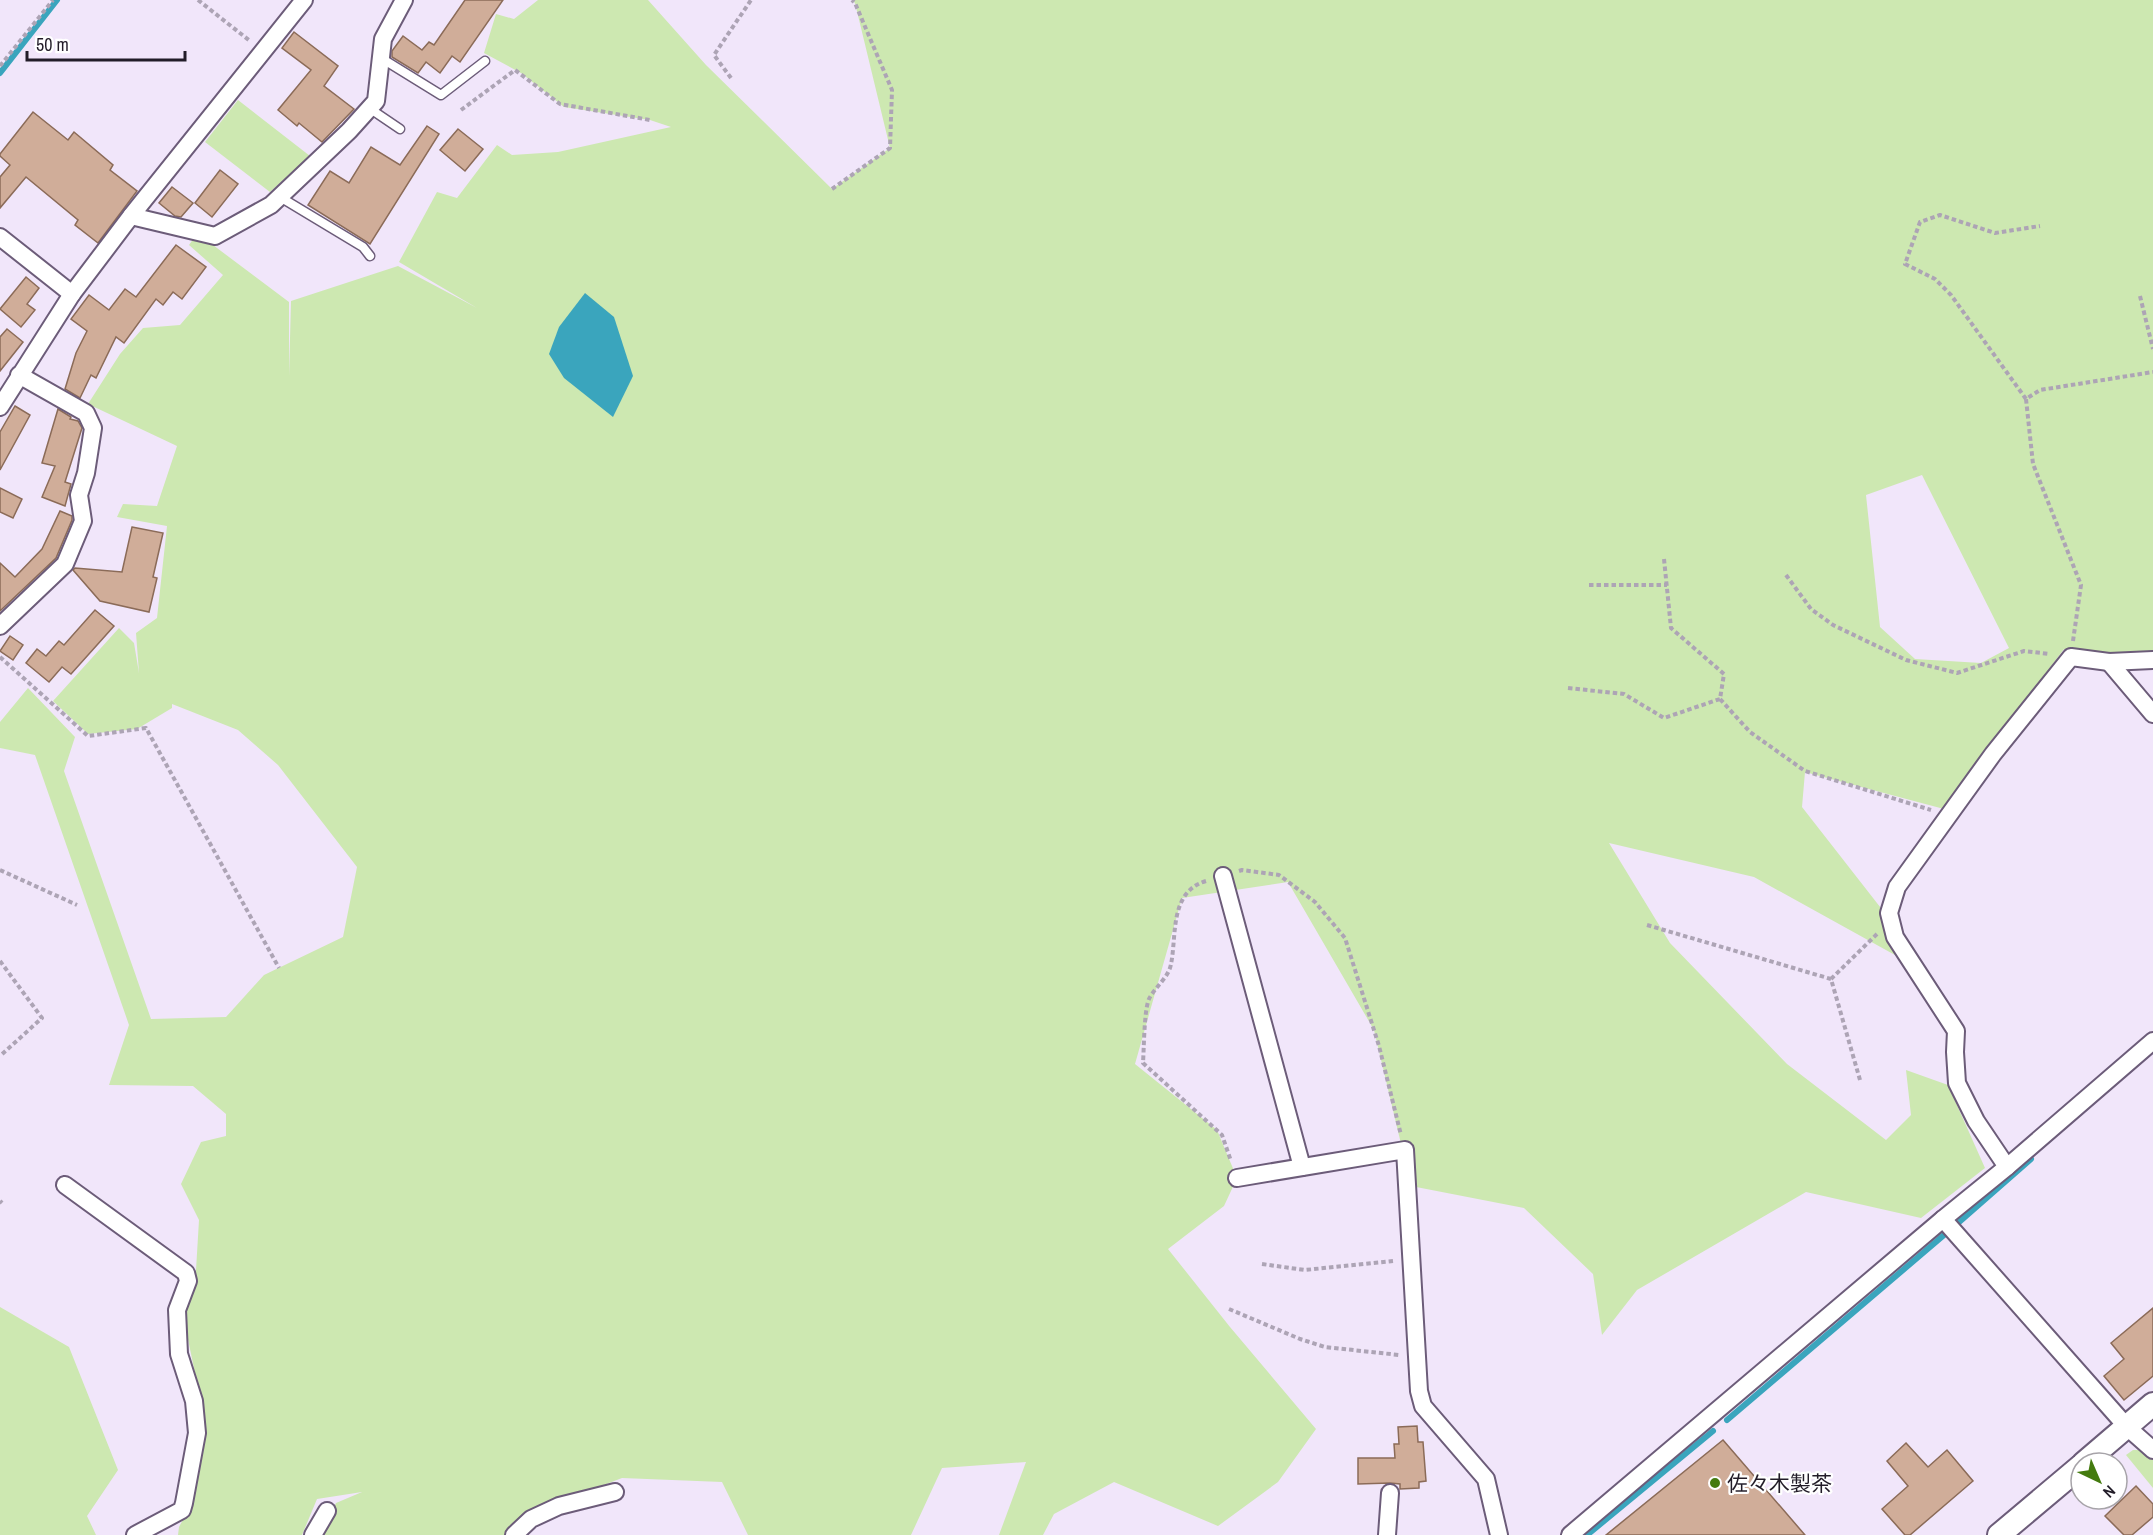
<svg xmlns="http://www.w3.org/2000/svg" width="2153" height="1535" font-family="'Archivo Narrow','Noto Sans JP',sans-serif">
  <style>
    .green { fill: #cde8b1; fill-rule: evenodd }
    .water { fill: #3aa5bd }
    .lines { fill: none; stroke-linecap: round; stroke-linejoin: round }
    .stream { stroke: #3aa5bd; stroke-width: 6 }
    .building { fill: #d0ad99; stroke: #8b6b58; stroke-width: 1.5 }
    .service-casing { stroke: #6c5c79; stroke-width: 11 }
    .minor-casing { stroke: #6c5c79; stroke-width: 20 }
    .secondary-casing { stroke: #6c5c79; stroke-width: 26 }
    .path { stroke: #ada4b5; stroke-width: 4; stroke-dasharray: 4.5 3; stroke-linecap: butt }
    .service { stroke: #fff; stroke-width: 8 }
    .minor { stroke: #fff; stroke-width: 16 }
    .secondary { stroke: #fff; stroke-width: 22 }
    .poi-dot { fill: #447b0f; stroke: #fff; stroke-width: 2 }
    .labels { text-anchor: middle; dominant-baseline: central; stroke-width: 4.5; stroke-linejoin: round; paint-order: stroke }
    .poi-label { font-size: 21px; fill: #221c28; stroke: #fff; text-anchor: start }
  </style>
  <rect width="100%" height="100%" fill="#f1e6fa"/>
  <g class="green">
    <path d="M538 0H648L706 65 832 189 890 148 855 3 852 0H2153V654L2109 662 2064 649 1944 809 1805 772 1802 807 1891 921 1913 965 1754 877 1609 843 1670 943 1787 1064 1886 1140 1911 1115 1906 1070 1948 1085 1985 1168 1921 1218 1806 1192 1637 1290 1602 1335 1593 1274 1524 1208 1411 1186 1374 1030 1288 882 1182 898 1135 1064 1217 1130 1237 1178 1224 1206 1168 1249 1230 1327 1316 1429 1278 1482 1218 1526 1114 1482 1054 1514 1043 1535H999L1026 1462 942 1468 911 1535H748L722 1482 622 1478 531 1513 504 1535H321L336 1503 362 1492 317 1499 302 1535H178L179 1527 194 1499 204 1447 202 1407 184 1320 196 1270 199 1220 181 1184 201 1142 226 1136V1114L193 1086 109 1085 129 1025 35 755 0 748V722L28 688 75 737 64 771 151 1019 226 1017 264 975 343 937 357 867 278 765 238 730 172 704V708L137 729 88 734 53 701 119 628 134 643 139 673 136 633 157 618 167 526 117 517 123 504 157 506 177 446 88 404 120 354 143 328 180 325 223 275 189 245 194 238 213 245 289 302V376L291 301 398 266 477 308 399 262 437 192 457 198 497 145 512 155 558 152 671 127 650 120 564 107 521 73 484 53 496 14 514 19ZM1922 475 2009 648 1981 663 1915 659 1880 627 1866 495Z"/>
    <path d="M238 100 310 156 270 192 205 142Z"/>
    <path d="M0 1307 69 1347 118 1470 87 1516 96 1535H0Z"/>
    <path d="M2133 1450H2140L2153 1460V1488L2126 1455Z"/>
  </g>
  <path class="water" d="M585 293 614 317 633 376 613 417 564 378 549 354 559 327Z"/>
  <g class="lines">
    <g class="stream">
      <path d="M0 73 57 0"/>
      <path d="M1958 1223 2031 1159"/>
      <path d="M1727 1420 1944 1235"/>
      <path d="M1587 1535 1713 1431"/>
    </g>
  </g>
  <g class="building">
    <path d="M465 0H503L460 62 452 56 440 73 426 62 418 73 392 57V51L403 36 422 50 429 42 434 45Z"/>
    <path d="M294 32 338 66 324 86 354 109 322 142 299 123 297 126 278 110 311 70 282 48Z"/>
    <path d="M33 112 68 140 74 132 113 165 110 170 137 191 98 243 75 225 78 220 26 177 0 208V177L10 165 0 156V154Z"/>
    <path d="M427 126 439 134 370 244 308 205 330 171 349 183 371 147 400 165Z"/>
    <path d="M458 129 483 149 465 171 440 150Z"/>
    <path d="M220 170 238 184 212 217 195 203Z"/>
    <path d="M172 187 193 203 181 217 175 216 159 203Z"/>
    <path d="M176 245 206 267 182 299 173 292 163 305 156 299 124 343 116 337 96 378 91 375 80 398 65 389 76 353 87 331 71 319 89 295 109 310 125 289 136 297Z"/>
    <path d="M26 277 39 288 27 304 35 310 21 327 0 309Z"/>
    <path d="M7 329 23 342 0 371V337Z"/>
    <path d="M15 406 30 415 0 470V432Z"/>
    <path d="M58 409 71 417 70 419 78 421 82 428 65 482 71 484 65 506 42 497 55 466 42 463Z"/>
    <path d="M0 488 22 499 13 518 0 512Z"/>
    <path d="M60 511 72 516V520L56 558 0 611V563L15 577 42 549Z"/>
    <path d="M132 527 163 533 153 577 157 578 149 612 100 601 73 570 75 568 122 572Z"/>
    <path d="M95 610 114 626 71 674 62 667 49 682 26 663 37 649 46 656 59 641 64 645Z"/>
    <path d="M10 636 23 645 13 660 0 651Z"/>
    <path d="M2153 1308V1376L2124 1400 2104 1376 2124 1359 2111 1343Z"/>
    <path d="M1417 1426 1418 1442H1423L1426 1481 1419 1482V1488L1400 1489V1484L1390 1483 1358 1484V1458H1395L1394 1444H1399L1398 1427Z"/>
    <path d="M1723 1440 1805 1535H1606Z"/>
    <path d="M1906 1443 1928 1467 1947 1450 1973 1481 1910 1535H1905L1882 1509 1908 1486 1887 1461Z"/>
    <path d="M2136 1486 2153 1504V1517L2132 1535H2124L2105 1516Z"/>
  </g>
  <g class="lines">
    <defs>
      <g id="service">
        <path d="M381 58 441 95 485 61"/>
        <path d="M369 108 400 129"/>
        <path d="M280 197 363 247 370 256"/>
      </g>
      <g id="minor">
        <path d="M131 216 215 236 271 205 349 131 376 101 383 39 404 0"/>
        <path d="M0 237 72 294"/>
        <path d="M0 407 72 294 131 216 304 0"/>
        <path d="M0 626 65 564 83 521 79 495 86 473 93 428 86 413 19 375"/>
        <path d="M2153 660 2109 662 2071 657 1993 754 1897 887 1889 913 1895 937 1956 1031 1955 1052 1957 1083 1976 1121 2007 1167 1943 1219 2127 1427 2153 1450"/>
        <path d="M2109 662 2153 714"/>
        <path d="M1223 876 1302 1167"/>
        <path d="M2007 1167 2153 1041"/>
        <path d="M1237 1178 1405 1150 1419 1391 1423 1406 1486 1479 1499 1535"/>
        <path d="M65 1185 186 1273 188 1281 177 1310 179 1354 194 1401 197 1433 184 1503 182 1510 135 1535"/>
        <path d="M313 1535 327 1511"/>
        <path d="M514 1535 531 1519 559 1506 615 1492"/>
        <path d="M1387 1535 1390 1493"/>
        <path d="M1570 1535 1943 1219"/>
      </g>
      <g id="secondary">
        <path d="M2084 1463 2153 1404"/>
        <path d="M1999 1535 2081 1466"/>
      </g>
    </defs>
    <use href="#service" class="service-casing"/>
    <use href="#minor" class="minor-casing"/>
    <use href="#secondary" class="secondary-casing"/>
    <g class="path">
      <path d="M198 0 250 41"/>
      <path d="M0 66 53 0"/>
      <path d="M731 78 714 55 751 0"/>
      <path d="M461 110 515 70 560 104 650 120"/>
      <path d="M832 189 890 148 892 90 855 3 852 0"/>
      <path d="M2140 296 2153 349"/>
      <path d="M2026 399 1951 295 1935 279 1905 264 1920 222 1940 215 1995 233 2040 226"/>
      <path d="M1664 559 1671 628 1724 674 1720 699 1750 732 1805 771 1931 810"/>
      <path d="M1786 575 1811 609 1833 625 1906 660 1957 673 2024 651 2050 654"/>
      <path d="M1589 585H1667"/>
      <path d="M2073 641 2081 585 2033 464 2026 399 2040 390 2153 372"/>
      <path d="M0 657 88 736 146 728 279 968"/>
      <path d="M1568 688 1624 694 1664 718 1720 699"/>
      <path d="M0 870 77 905"/>
      <path d="M1239 871 1242 870 1279 875 1315 902 1345 938 1379 1046 1401 1135"/>
      <path d="M1206 881C1169 892 1177 935 1171 964 1169 977 1155 987 1149 999 1144 1010 1144 1049 1143 1063L1222 1135 1231 1161"/>
      <path d="M1647 925 1831 979"/>
      <path d="M0 961 42 1018 0 1056"/>
      <path d="M1860 1080 1831 979 1877 934"/>
      <path d="M0 1201 2 1203"/>
      <path d="M1262 1264 1305 1270 1393 1261"/>
      <path d="M1229 1309 1300 1339 1325 1347 1399 1355"/>
    </g>
    <use href="#service" class="service"/>
    <use href="#minor" class="minor"/>
    <use href="#secondary" class="secondary"/>
  </g>
  <circle class="poi-dot" cx="1715" cy="1483" r="6"/>
  <g class="labels">
    <g class="poi-label">
      <text x="1727" y="1483">佐々木製茶</text>
    </g>
  </g>
  <g transform="translate(2099 1481) rotate(136)"><circle r="28" fill="#ffffff" stroke="#a7a4a9" stroke-width="1.5"/>
  <path d="M0-4.5L10 22L0 15L-10 22Z" fill="#447b0f"/>
  <text y="-9" font-size="16" font-weight="bold" text-anchor="middle" fill="#221c28">N</text>
  </g>
  <path d="M27 51v9h158v-9" fill="none" stroke="#221c28" stroke-width="3"/>
  <text x="36" y="51" font-size="18" fill="#221c28" stroke="#ffffff" stroke-width="4.5" paint-order="stroke">50 m</text>
</svg>
